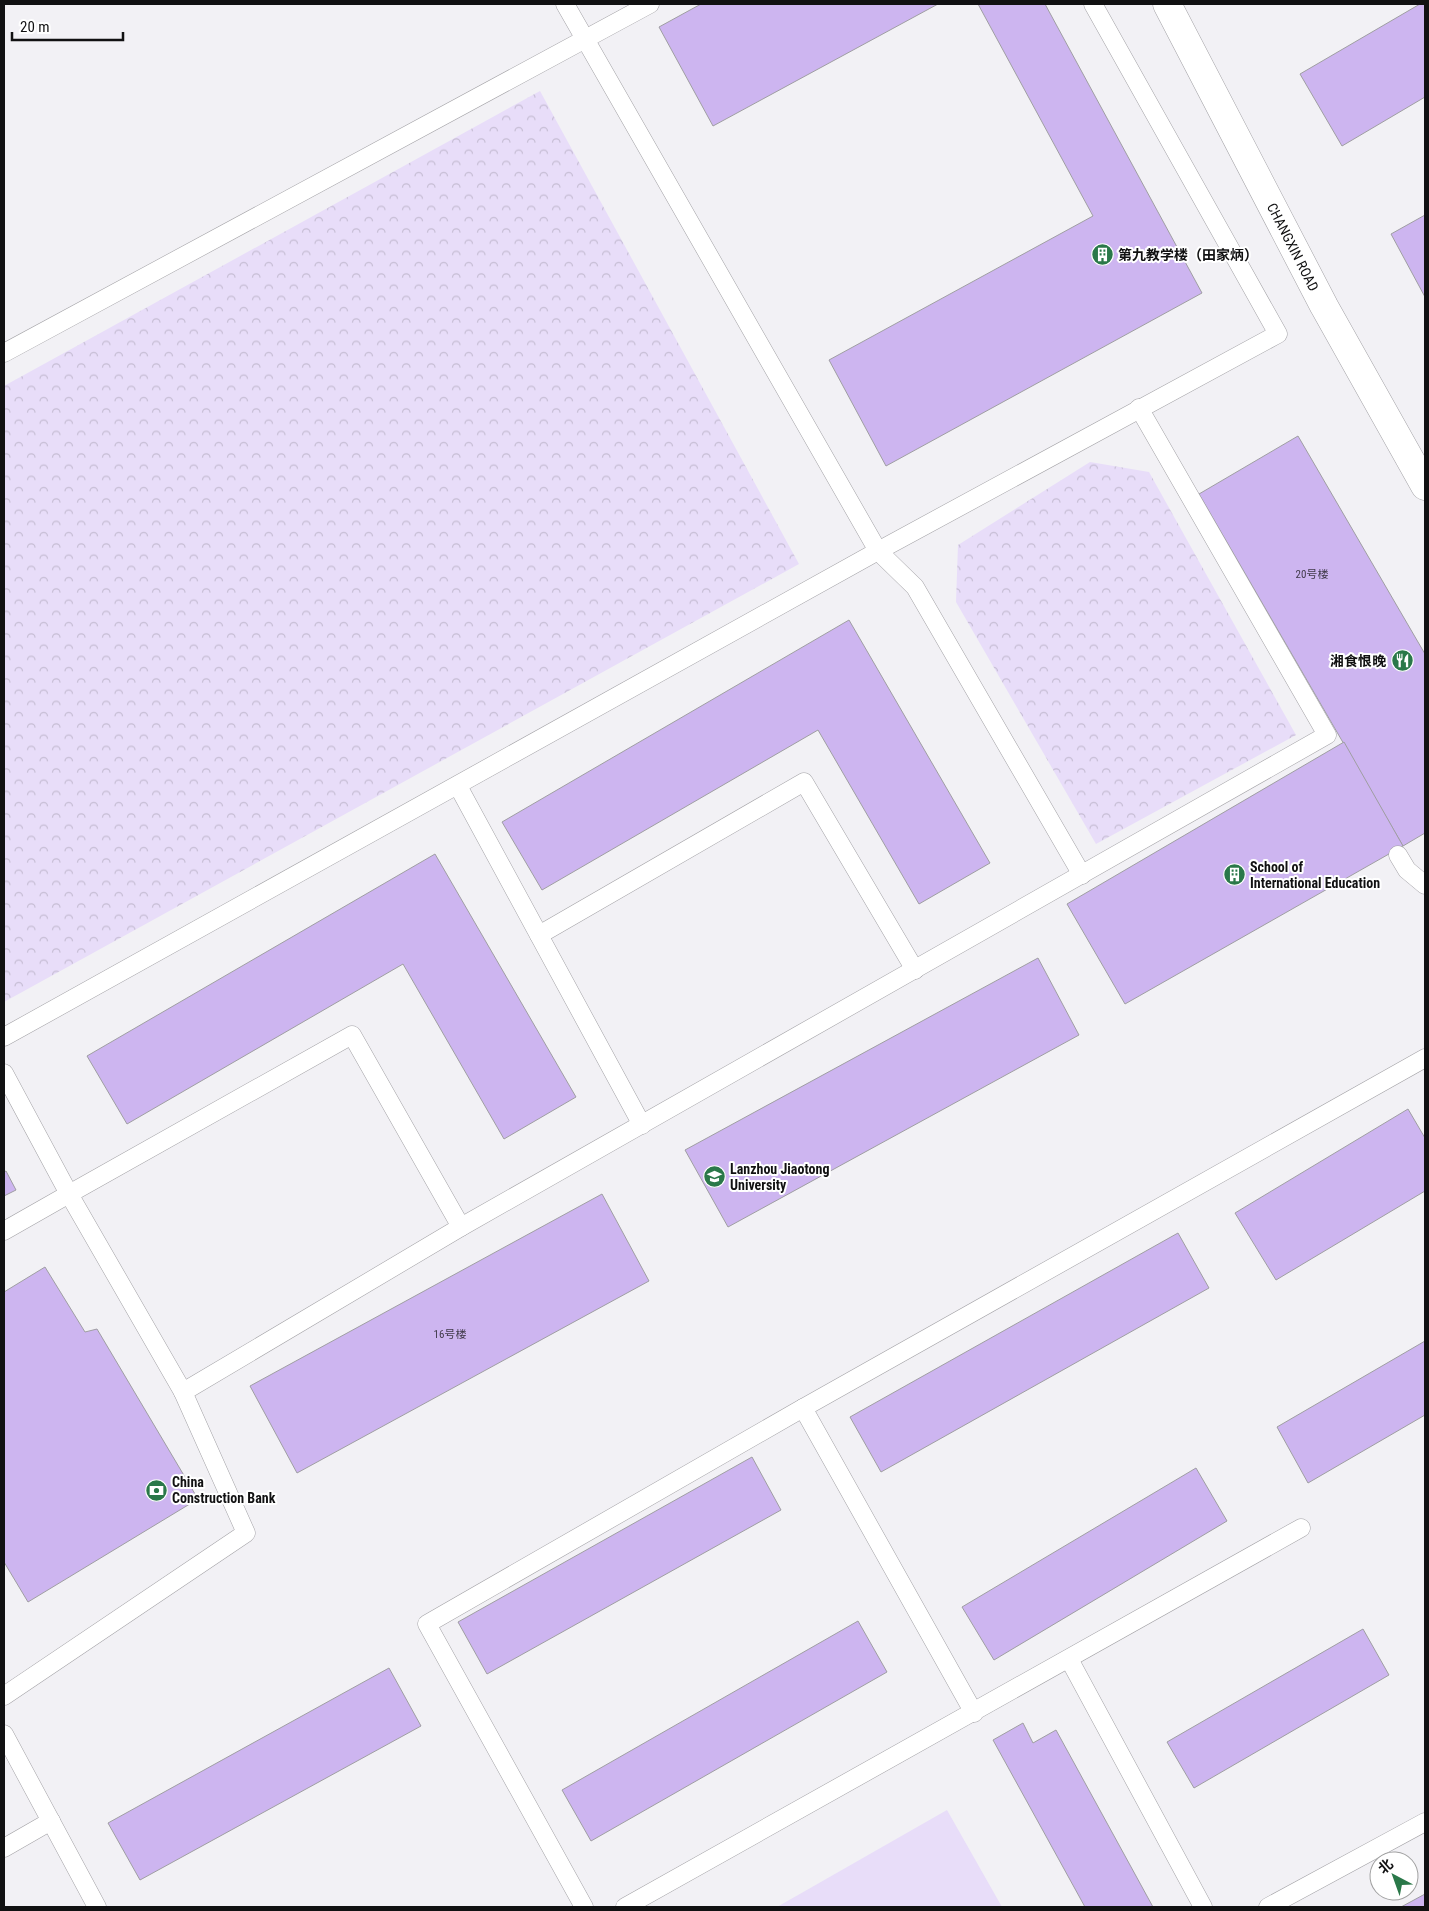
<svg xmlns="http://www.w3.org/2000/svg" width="1429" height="1911" font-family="'Roboto Condensed','Noto Sans SC',sans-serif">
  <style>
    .forest { fill: url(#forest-crowns) }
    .pitch { fill: #e8ddf9 }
    .building { fill: #cdb5f0; stroke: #9f9ea2 }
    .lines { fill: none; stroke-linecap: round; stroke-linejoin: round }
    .service-casing { stroke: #a3a2a6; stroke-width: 19 }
    .minor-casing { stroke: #a3a2a6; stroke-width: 29 }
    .service { stroke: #fff; stroke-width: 18 }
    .minor { stroke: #fff; stroke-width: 28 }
    .labels { text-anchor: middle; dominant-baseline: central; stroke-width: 4; stroke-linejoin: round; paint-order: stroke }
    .number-label { font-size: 11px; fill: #403a4a }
    .street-label { font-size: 14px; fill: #111112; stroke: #fff }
    .poi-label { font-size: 14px; font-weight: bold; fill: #111112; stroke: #fff; text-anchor: start }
  </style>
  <defs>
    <pattern id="forest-crowns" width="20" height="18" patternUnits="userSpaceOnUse" patternTransform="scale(1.25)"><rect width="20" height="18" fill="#e8ddf9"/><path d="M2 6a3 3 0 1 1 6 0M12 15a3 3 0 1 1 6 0" fill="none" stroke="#c6bdd4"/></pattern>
  </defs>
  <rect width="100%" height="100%" fill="#f2f1f5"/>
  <g class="forest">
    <path d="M540 91 799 564 4 1002V386Z"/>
    <path d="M1090 462 1149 472 1296 735 1096 844 956 602 958 545Z"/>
  </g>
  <path class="pitch" d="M947 1810 1002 1907H777Z"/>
  <g class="building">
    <path d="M701 4H938L713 126 659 27Z"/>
    <path d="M978 4H1045L1202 293 886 466 829 360 1093 216Z"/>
    <path d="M1420 4H1425V97L1342 146 1300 74Z"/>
    <path d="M1425 215V297L1391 234Z"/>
    <path d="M1298 436 1425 654V833L1403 846 1199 494Z"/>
    <path d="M849 620 990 863 919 904 818 730 542 890 502 822Z"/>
    <path d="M1344 742 1403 846 1125 1004 1067 904Z"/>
    <path d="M435 854 576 1097 504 1139 403 964 127 1124 87 1056Z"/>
    <path d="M1038 958 1079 1035 728 1227 685 1150Z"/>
    <path d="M1408 1109 1425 1138V1191L1276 1280 1235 1213Z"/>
    <path d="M6 1171 16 1190 4 1196V1172Z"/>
    <path d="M602 1194 649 1281 297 1473 250 1386Z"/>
    <path d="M1178 1233 1209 1288 881 1472 850 1417Z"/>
    <path d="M45 1267 85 1332 97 1329 198 1499 28 1602 4 1562V1292Z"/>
    <path d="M1425 1341V1415L1308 1483 1277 1427Z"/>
    <path d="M752 1457 781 1510 487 1674 458 1622Z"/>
    <path d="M1196 1468 1227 1521 994 1660 962 1607Z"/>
    <path d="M858 1621 887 1672 591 1841 562 1790Z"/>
    <path d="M1363 1629 1389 1675 1194 1788 1167 1742Z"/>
    <path d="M389 1668 421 1726 140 1880 108 1823Z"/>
    <path d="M1023 1723 1033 1743 1056 1730 1153 1907H1085L993 1740Z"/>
    <path d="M1425 1894V1907H1401Z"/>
  </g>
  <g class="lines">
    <defs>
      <g id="service">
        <path d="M565 4 878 551 915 587 1082 875"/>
        <path d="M4 353 650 4"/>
        <path d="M458 786 642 1125"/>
        <path d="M1398 855 1407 870 1425 885"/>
        <path d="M539 935 804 782 915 970"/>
        <path d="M4 1037 878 551 1278 334 1093 4"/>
        <path d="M4 1073 69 1194 352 1035 461 1227"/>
        <path d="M4 1231 69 1194 183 1392"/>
        <path d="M1069 1659 1203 1907"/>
        <path d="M4 1696 246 1533 183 1392 461 1227 1327 735 1139 408"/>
        <path d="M974 1713 803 1408 1425 1058"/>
        <path d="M4 1734 97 1907"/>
        <path d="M4 1848 51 1821"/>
        <path d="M584 1907 427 1624 803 1408"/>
        <path d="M625 1907 1301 1528"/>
        <path d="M1268 1907 1425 1822"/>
      </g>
      <path id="minor" d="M1167 4 1324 306 1425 486"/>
    </defs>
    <use href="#service" class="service-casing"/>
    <use href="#minor" class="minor-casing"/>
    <use href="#service" class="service"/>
    <use href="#minor" class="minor"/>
  </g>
  <defs>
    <symbol id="building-disc" viewBox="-11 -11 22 22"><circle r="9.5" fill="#2a7849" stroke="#fff"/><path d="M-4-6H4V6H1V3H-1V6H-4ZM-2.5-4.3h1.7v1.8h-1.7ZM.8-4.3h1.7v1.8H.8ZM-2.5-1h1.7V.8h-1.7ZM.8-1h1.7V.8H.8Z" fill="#fff"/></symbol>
    <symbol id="restaurant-disc" viewBox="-11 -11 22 22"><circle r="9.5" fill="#2a7849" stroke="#fff"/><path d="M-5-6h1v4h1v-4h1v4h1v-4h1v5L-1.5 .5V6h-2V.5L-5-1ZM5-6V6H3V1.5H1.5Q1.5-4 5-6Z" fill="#fff"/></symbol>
    <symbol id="university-disc" viewBox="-11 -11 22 22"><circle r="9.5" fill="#2a7849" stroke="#fff"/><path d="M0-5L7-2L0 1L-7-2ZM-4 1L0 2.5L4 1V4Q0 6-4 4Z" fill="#fff"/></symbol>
    <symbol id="bank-disc" viewBox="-11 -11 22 22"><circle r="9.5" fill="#2a7849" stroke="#fff"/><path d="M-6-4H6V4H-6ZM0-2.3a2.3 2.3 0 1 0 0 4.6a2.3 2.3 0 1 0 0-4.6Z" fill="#fff"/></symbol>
  </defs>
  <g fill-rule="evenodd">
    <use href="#building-disc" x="1090" y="242" width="25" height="25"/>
    <use href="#restaurant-disc" x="1390" y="648" width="25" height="25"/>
    <use href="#building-disc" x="1222" y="862" width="25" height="25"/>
    <use href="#university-disc" x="702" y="1164" width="25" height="25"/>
    <use href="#bank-disc" x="144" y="1478" width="25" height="25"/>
  </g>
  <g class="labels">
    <g class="number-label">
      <text x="1312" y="574">20号楼</text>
      <text x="450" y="1334">16号楼</text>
    </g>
    <g class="street-label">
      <text transform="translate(1293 247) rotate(63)">CHANGXIN ROAD</text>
    </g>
    <g class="poi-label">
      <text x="1118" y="255">第九教学楼（田家炳）</text>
      <text x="1386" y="661" text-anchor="end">湘食恨晚</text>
      <text x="1250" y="867">School of<tspan x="1250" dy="16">International Education</tspan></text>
      <text x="730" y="1169">Lanzhou Jiaotong<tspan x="730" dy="16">University</tspan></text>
      <text x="172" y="1482">China<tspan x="172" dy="16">Construction Bank</tspan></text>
    </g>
  </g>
  <rect width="1429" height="1911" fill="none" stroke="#111112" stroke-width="10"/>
  <g transform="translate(1394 1876) rotate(319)"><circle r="24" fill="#ffffff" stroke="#a0a0a0"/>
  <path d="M0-4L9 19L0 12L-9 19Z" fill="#2a7849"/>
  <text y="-8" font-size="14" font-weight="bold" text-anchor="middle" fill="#111112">北</text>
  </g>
  <path d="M12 32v8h111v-8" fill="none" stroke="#111112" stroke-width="2.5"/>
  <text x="20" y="32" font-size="15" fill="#111112" stroke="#ffffff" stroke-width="4" paint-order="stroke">20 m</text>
</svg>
